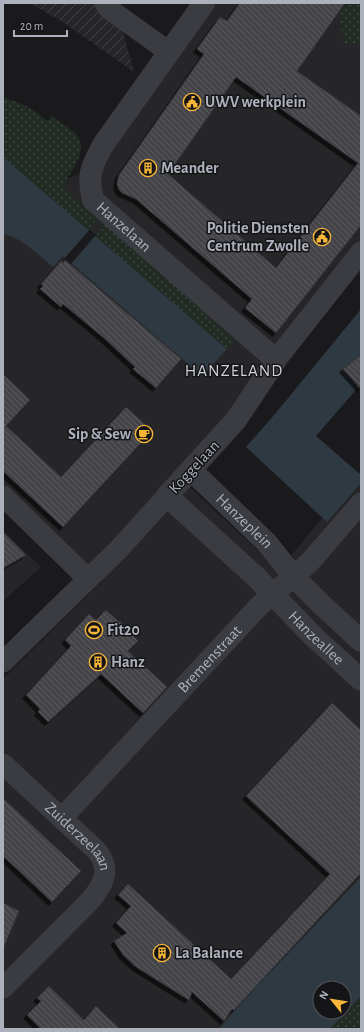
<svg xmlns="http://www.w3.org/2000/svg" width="364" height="1032" font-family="'Alegreya Sans',sans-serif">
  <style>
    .built { fill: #262629 }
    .industrial { fill: url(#industrial-furrows) }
    .grass { fill: url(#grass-dots) }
    .water { fill: #2f3941; fill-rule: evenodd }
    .pier { fill: #1a1a1c }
    .building { fill: url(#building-back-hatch); stroke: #343438; fill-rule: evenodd; filter: url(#shadow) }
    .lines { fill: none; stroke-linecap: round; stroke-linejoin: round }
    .minor { stroke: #3b3c41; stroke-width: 21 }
    .tertiary { stroke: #3b3c41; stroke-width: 22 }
    .labels { text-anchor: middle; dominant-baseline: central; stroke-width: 3; stroke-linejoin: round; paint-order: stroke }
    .poi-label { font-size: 16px; font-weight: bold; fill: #acb1bc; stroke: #151517; text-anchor: start }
    .street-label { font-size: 16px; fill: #acb1bc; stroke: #151517 }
    .neighbourhood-label { font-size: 17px; letter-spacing: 1px; fill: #cdd0d8; stroke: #151517 }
  </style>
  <defs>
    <pattern id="industrial-furrows" width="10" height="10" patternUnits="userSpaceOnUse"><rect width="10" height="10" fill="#262629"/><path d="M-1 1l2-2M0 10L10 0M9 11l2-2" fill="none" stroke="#434346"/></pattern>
    <pattern id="grass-dots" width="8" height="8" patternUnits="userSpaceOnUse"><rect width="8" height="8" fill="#212b23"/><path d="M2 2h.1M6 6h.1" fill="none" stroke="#3f4741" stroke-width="1.8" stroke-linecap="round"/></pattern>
    <pattern id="building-back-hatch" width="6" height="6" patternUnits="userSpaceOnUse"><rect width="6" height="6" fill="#444549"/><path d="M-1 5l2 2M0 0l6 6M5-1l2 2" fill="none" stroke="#5c5d61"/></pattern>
    <filter id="shadow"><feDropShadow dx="-3.5" dy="3.5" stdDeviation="0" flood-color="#0009"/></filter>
  </defs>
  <rect width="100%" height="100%" fill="#1a1a1c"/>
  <g class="built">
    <path d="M214 3H361V241L183 481 279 570 361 471V947L320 988 282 1029H3V679L102 581 3 493V211L104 161Z"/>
    <path d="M3 530 41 567 3 601Z"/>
  </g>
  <path class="industrial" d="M30 3H115L134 72 64 23Z"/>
  <g class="grass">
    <path d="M348 3H361V44L344 43 339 16Z"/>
    <path d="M6 98 28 107 48 121 52 116C59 122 69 127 75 133 90 148 73 169 65 182V188L67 191 100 219 96 223 95 222 96 220 88 230 3 157V99Z"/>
    <path d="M104 223 208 312 205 316 235 341 227 349 95 236 104 227 102 228 101 227Z"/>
    <path d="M361 996V1029H330Z"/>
  </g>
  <g class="water">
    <path d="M3 157 227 349 202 376 63 256 53 267C37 254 23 238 3 234Z"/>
    <path d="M361 309V384L316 436 361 475V483L327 522 246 447 275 414Z"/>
    <path d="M361 877V996L330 1029H219L241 1003ZM320 988H344V1012H320Z"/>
  </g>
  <path class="pier" d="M90 229 96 235 71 264 64 259Z"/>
  <g class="building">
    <path d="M240 3H345L297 71 361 116V225L276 333 245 308 252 299 136 199 122 193 119 190 117 184 119 175 204 54 197 49 220 17 227 21ZM236 77 358 163 276 268 168 174Z"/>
    <path d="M65 260 181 359 156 388 133 369 135 367 104 338 63 304 61 307 40 289 43 286 41 284 48 276 61 261 63 263Z"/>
    <path d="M361 355V389L343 369Z"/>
    <path d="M3 374 30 400 6 426 61 477 126 407 152 431 63 527 3 471Z"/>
    <path d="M3 532 26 555 3 568Z"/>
    <path d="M106 610 119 622 120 621 138 641 128 651 167 687 143 713 101 674 48 722 38 712 40 709 26 695 71 646 65 640 89 614 96 620Z"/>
    <path d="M332 703 361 730V873L234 1010 232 1009 224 1021 192 992 189 1000 136 967 123 955 114 941 127 933 116 923 131 906 118 895 128 884 231 979 330 874 246 796Z"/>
    <path d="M3 798 81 871 52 902 3 856Z"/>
    <path d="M3 903 19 911 3 949Z"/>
    <path d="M49 986 84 1020 96 1006 120 1029H41L27 1015 41 1001 37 998Z"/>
  </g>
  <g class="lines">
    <g class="minor">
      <path d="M105 3 109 9 169 52"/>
      <path d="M276 360 361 252"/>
      <path d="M3 496 88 579"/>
      <path d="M3 662 118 550 167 496"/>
      <path id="s1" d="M3 764 97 851C103 859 107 867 104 877 100 895 75 915 62 929 42 949 23 968 3 988"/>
      <path id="s2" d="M62 818 259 606 309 563 361 503"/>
    </g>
    <g class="tertiary">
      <path id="s3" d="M204 3 103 145C91 168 87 173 93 200L276 360 236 420 167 496 255 576 313 636 361 680"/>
      <path id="s4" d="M191 470 267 543 294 577 322 605 361 641"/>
    </g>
  </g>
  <defs>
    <symbol id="civic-ring" viewBox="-11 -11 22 22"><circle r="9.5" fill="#151517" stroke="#f7b638" stroke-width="1.5"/><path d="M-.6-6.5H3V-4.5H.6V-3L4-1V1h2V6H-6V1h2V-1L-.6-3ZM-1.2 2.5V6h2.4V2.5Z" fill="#f7b638"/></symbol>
    <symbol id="building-ring" viewBox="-11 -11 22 22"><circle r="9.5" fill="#151517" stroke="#f7b638" stroke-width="1.5"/><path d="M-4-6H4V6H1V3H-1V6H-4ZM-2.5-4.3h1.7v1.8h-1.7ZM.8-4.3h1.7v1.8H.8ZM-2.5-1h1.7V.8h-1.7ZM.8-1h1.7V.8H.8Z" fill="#f7b638"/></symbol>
    <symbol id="cafe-ring" viewBox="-11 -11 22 22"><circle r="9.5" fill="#151517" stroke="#f7b638" stroke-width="1.5"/><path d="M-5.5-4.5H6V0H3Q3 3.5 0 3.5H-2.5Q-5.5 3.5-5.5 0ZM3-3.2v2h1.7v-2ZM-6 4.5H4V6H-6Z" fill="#f7b638"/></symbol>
    <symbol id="stadium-ring" viewBox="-11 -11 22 22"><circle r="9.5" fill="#151517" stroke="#f7b638" stroke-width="1.5"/><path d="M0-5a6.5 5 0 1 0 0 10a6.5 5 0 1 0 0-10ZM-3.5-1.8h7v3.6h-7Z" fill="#f7b638"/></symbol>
  </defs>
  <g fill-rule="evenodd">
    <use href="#civic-ring" x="182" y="92" width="20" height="20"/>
    <use href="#building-ring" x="138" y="158" width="20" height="20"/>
    <use href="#civic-ring" x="312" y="227" width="20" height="20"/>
    <use href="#cafe-ring" x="134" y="424" width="20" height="20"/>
    <use href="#stadium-ring" x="84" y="620" width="20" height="20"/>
    <use href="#building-ring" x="88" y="652" width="20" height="20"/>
    <use href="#building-ring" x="152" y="943" width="20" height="20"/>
  </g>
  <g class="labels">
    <g class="poi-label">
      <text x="205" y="102">UWV werkplein</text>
      <text x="161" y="168">Meander</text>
      <text x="309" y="228" text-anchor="end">Politie Diensten<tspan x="309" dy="18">Centrum Zwolle</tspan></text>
      <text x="131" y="434" text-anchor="end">Sip &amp; Sew</text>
      <text x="107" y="630">Fit20</text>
      <text x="111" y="662">Hanz</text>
      <text x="175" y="953">La Balance</text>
    </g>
    <g class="street-label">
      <text stroke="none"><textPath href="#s3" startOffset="273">Hanzelaan</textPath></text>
      <text transform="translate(194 467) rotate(-47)">Koggelaan</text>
      <text stroke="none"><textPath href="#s4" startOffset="74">Hanzeplein</textPath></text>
      <text stroke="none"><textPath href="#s3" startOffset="856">Hanzeallee</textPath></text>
      <text stroke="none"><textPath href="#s2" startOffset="217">Bremenstraat</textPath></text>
      <text stroke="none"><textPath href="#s1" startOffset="105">Zuiderzeelaan</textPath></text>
    </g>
    <g class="neighbourhood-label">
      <text x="234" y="370">HANZELAND</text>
    </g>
  </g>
  <rect width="364" height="1032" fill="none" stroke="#acb1bc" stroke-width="8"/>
  <g transform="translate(332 1000) rotate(300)"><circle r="19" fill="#151517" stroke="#515359"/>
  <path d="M0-3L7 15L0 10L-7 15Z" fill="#f7b638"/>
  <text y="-6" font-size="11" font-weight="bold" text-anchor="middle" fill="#acb1bc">N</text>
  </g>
  <path d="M14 30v6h53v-6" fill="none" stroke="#acb1bc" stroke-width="2"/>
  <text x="20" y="30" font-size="12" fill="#acb1bc" stroke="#151517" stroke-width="3" paint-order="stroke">20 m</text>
</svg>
